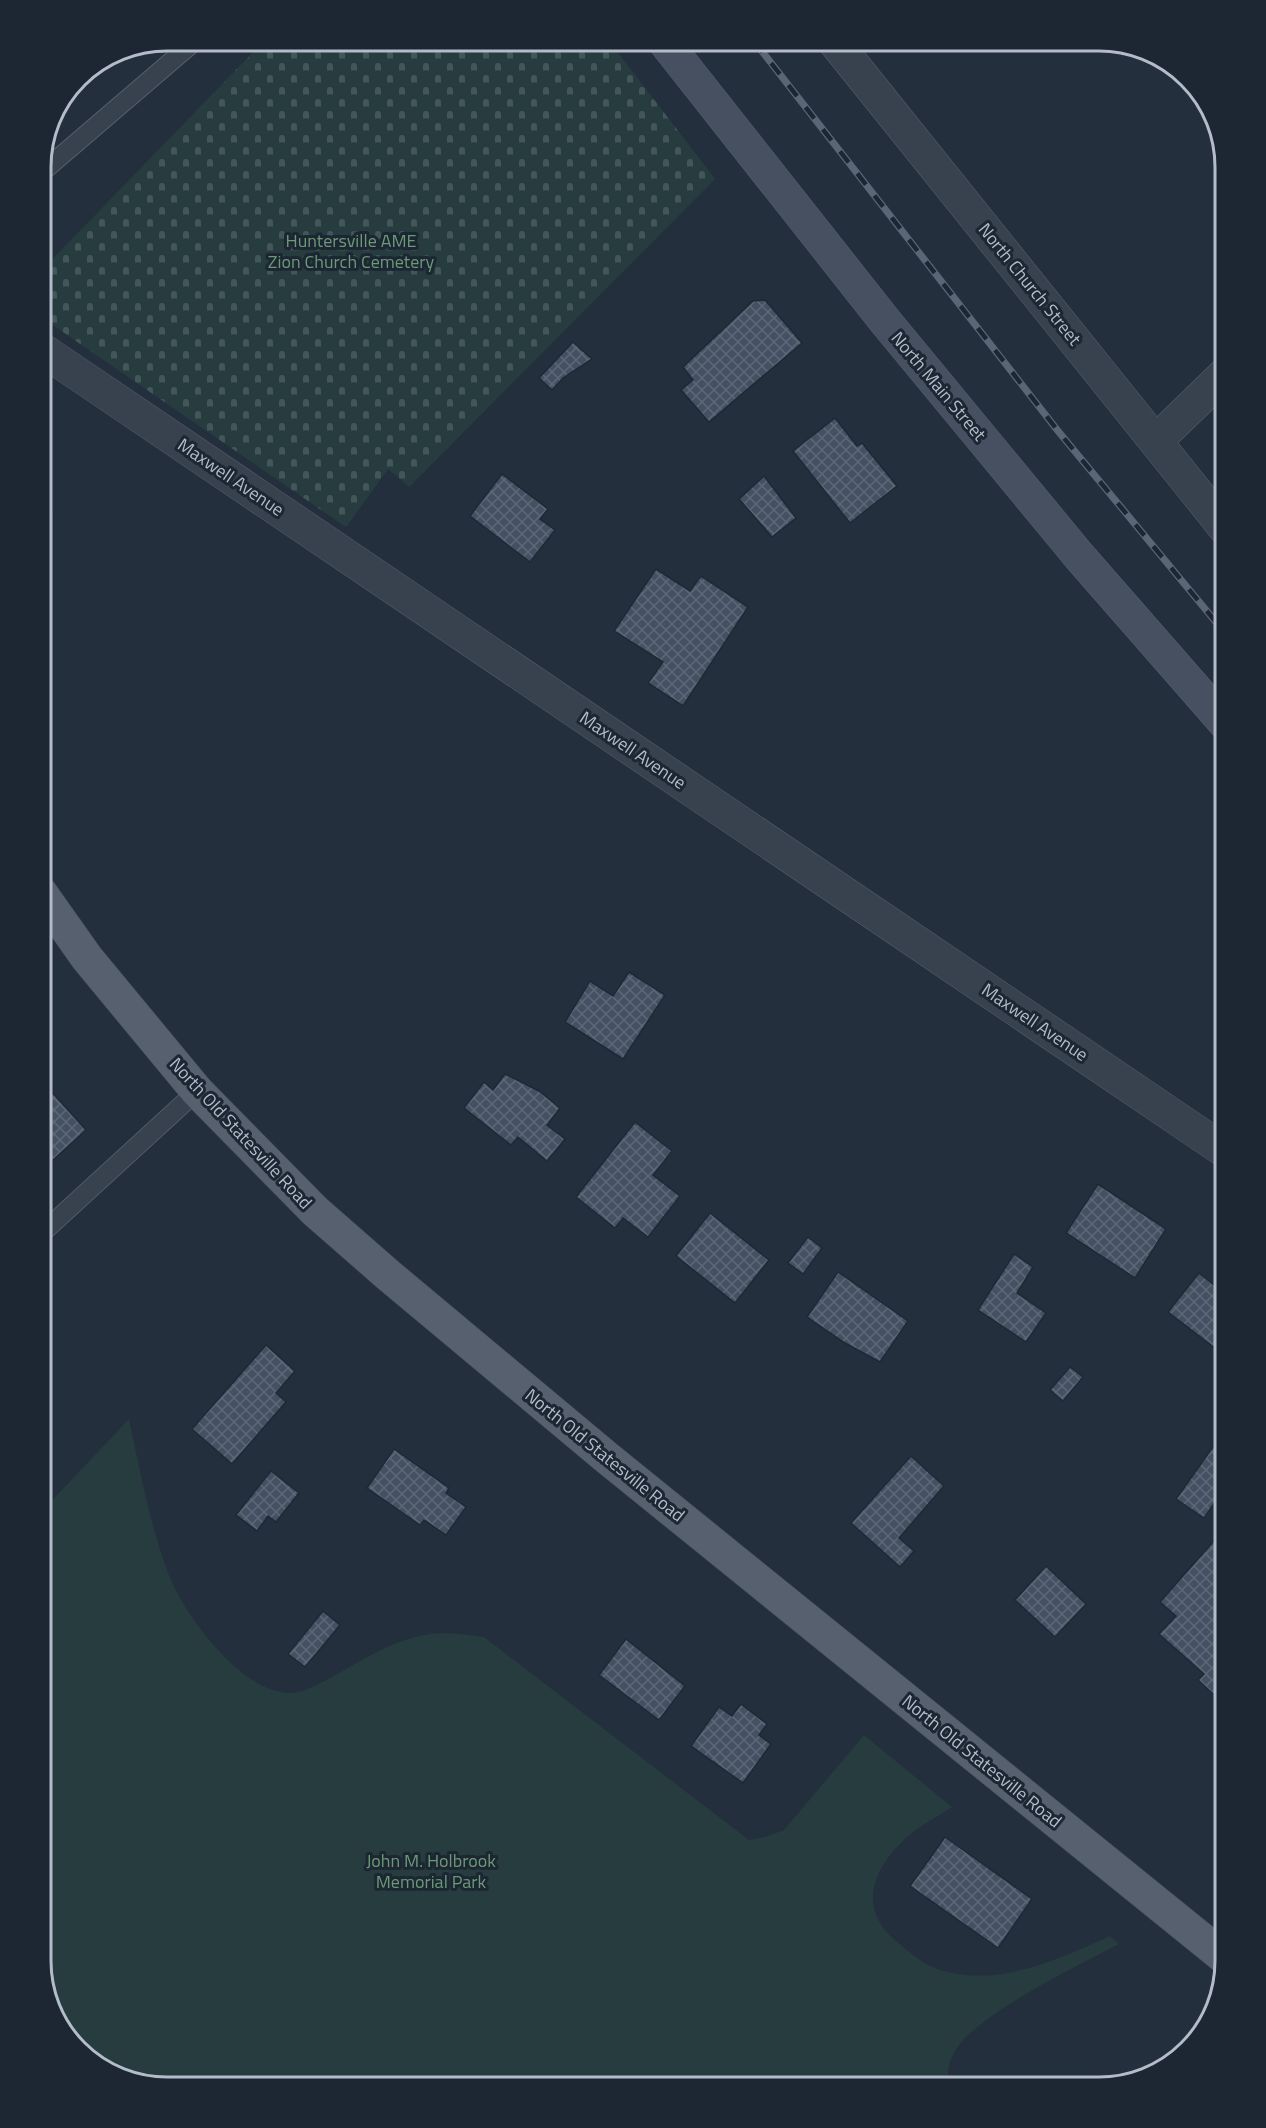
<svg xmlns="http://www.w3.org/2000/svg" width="1266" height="2128" font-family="'Titillium Web',sans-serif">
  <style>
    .cemetery { fill: url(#cemetery-stones) }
    .park { fill: #263c3f }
    .building { fill: url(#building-cross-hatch); stroke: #1f2835; stroke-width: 1.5 }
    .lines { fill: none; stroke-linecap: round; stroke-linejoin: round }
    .lane-casing { stroke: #565f6c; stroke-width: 20 }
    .street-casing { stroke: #565f6c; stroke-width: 34 }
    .secondary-casing { stroke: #565f6c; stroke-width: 34 }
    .primary-casing { stroke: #414a57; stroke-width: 34 }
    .lane { stroke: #38414e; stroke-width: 18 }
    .street { stroke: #38414e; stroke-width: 33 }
    .secondary { stroke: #465061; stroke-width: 33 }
    .primary { stroke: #56606e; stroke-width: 33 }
    .rail-casing { stroke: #5a6575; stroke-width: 7 }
    .rail { stroke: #1d2633; stroke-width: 4.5; stroke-dasharray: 14; stroke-linecap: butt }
    .labels { text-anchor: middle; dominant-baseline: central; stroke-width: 6; stroke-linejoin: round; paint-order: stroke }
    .park-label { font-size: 18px; fill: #6b9a76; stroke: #1d2633 }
    .street-label { font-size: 18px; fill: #b4bcc9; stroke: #1d2633 }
    .rim { fill: none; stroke: #b4bcc9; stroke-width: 3 }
  </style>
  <defs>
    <pattern id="cemetery-stones" width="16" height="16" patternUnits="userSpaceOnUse" patternTransform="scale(1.5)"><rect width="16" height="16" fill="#263c3f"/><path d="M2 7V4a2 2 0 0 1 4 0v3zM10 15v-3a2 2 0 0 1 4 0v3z" fill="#435659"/></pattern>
    <pattern id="building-cross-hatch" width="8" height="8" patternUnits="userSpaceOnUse" patternTransform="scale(1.5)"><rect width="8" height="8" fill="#455162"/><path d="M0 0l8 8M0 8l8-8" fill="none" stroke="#5d6877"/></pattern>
  </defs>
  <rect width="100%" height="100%" fill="#242f3e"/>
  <path class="cemetery" d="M264 41H609L715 179 409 487 388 469 346 527 41 317V271Z"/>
  <path class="park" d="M129 1419C140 1470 149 1521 167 1570 181 1612 252 1711 305 1690 347 1673 384 1640 430 1634 448 1632 467 1635 484 1637L749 1840 765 1837 784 1830 864 1735 952 1807C937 1817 919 1826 906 1838 872 1869 857 1910 897 1942 915 1957 929 1969 952 1973 1007 1984 1061 1958 1110 1936L1119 1944C1079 1965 980 2013 957 2048 948 2062 947 2072 948 2087H159L97 2066 53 2016 41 1961V1512Z"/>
  <g class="building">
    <path d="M765 300 802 343 709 422 681 390 693 380 683 367 753 301Z"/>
    <path d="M573 342 592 359 563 378 552 390 539 378Z"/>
    <path d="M835 418 857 446 862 443 897 486 850 523 793 451Z"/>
    <path d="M502 474 548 509 540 519 555 530 530 562 470 516Z"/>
    <path d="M764 476 796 518 772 537 739 499Z"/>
    <path d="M656 569 690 591 701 576 748 607 683 706 648 683 663 662 614 631Z"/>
    <path d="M629 972 665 995 623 1059 565 1022 590 981 613 996Z"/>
    <path d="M505 1074 539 1091 560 1108 547 1125 565 1139 547 1161 518 1137 511 1145 464 1108 484 1082 493 1090Z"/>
    <path d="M41 1080 86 1130 41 1171Z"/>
    <path d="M635 1122 672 1151 653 1175 680 1196 648 1237 623 1218 615 1228 576 1197Z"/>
    <path d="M1098 1184 1166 1229 1135 1278 1066 1233Z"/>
    <path d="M710 1213 769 1260 735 1303 676 1256Z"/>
    <path d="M808 1237 822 1248 803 1274 788 1263Z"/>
    <path d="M1014 1254 1033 1267 1017 1293 1046 1313 1026 1342 978 1310Z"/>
    <path d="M838 1272 908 1321 880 1362 845 1343 807 1317Z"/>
    <path d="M1199 1273 1225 1294V1381L1213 1371 1225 1356 1168 1312Z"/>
    <path d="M266 1345 295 1371 276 1393 286 1402 232 1464 192 1429Z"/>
    <path d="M1070 1367 1083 1377 1063 1401 1050 1390Z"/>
    <path d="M1225 1430V1488L1204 1518 1176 1499Z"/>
    <path d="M394 1449 449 1488 446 1493 466 1507 446 1535 424 1520 420 1525 367 1488Z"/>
    <path d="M911 1456 944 1486 899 1538 914 1551 900 1567 851 1523Z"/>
    <path d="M271 1471 299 1493 276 1522 268 1516 257 1531 236 1515Z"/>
    <path d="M1220 1534 1225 1538V1587L1216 1599 1225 1607 1224 1704 1198 1680 1204 1674 1159 1634 1176 1616 1160 1602Z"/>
    <path d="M1046 1566 1086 1604 1055 1637 1015 1600Z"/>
    <path d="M323 1611 340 1625 305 1667 288 1654Z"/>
    <path d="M626 1639 685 1686 659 1720 599 1675Z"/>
    <path d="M741 1704 767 1724 759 1735 771 1744 743 1783 691 1746 719 1707 732 1716Z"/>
    <path d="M945 1837 1032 1899 998 1948 910 1886Z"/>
  </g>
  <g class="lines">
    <defs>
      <g id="lane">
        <path d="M41 173 195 41"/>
        <path d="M41 1234 197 1091"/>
      </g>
      <g id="street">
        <path d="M834 41 1225 528"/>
        <path d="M41 349 1225 1151"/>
        <path d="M1156 441 1225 374"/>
      </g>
      <path id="secondary" d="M664 41 885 321 1079 556 1225 723"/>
      <path id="primary" d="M41 893 87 958 197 1091 315 1211 387 1274 606 1457 1225 1958"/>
    </defs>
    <use href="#lane" class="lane-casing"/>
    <use href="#street" class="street-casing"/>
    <use href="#secondary" class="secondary-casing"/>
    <use href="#primary" class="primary-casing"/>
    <use href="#lane" class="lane"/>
    <use href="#street" class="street"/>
    <use href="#secondary" class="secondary"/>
    <use href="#primary" class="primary"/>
    <defs>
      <path id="rail" d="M754 41 1058 431 1225 633"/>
    </defs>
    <use href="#rail" class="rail-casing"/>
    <use href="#rail" class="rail"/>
  </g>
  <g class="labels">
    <g class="park-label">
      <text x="351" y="240">Huntersville AME<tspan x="351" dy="21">Zion Church Cemetery</tspan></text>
      <text x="431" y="1860">John M. Holbrook<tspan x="431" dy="21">Memorial Park</tspan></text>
    </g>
    <g class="street-label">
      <text transform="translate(1030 284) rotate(51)">North Church Street</text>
      <text transform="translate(939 386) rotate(50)">North Main Street</text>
      <text transform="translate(231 477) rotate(34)">Maxwell Avenue</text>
      <text transform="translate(633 750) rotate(34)">Maxwell Avenue</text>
      <text transform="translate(1035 1022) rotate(34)">Maxwell Avenue</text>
      <text transform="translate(241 1133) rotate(47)">North Old Statesville Road</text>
      <text transform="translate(605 1455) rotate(39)">North Old Statesville Road</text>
      <text transform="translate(982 1761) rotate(39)">North Old Statesville Road</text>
    </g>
  </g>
  <path d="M0 0H1266V2128H0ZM167 51H1099A116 116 0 0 1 1215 167V1961A116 116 0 0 1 1099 2077H167A116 116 0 0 1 51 1961V167A116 116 0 0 1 167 51Z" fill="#1d2633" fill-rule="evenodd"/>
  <path class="rim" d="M167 51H1099A116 116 0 0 1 1215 167V1961A116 116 0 0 1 1099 2077H167A116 116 0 0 1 51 1961V167A116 116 0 0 1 167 51Z"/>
</svg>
